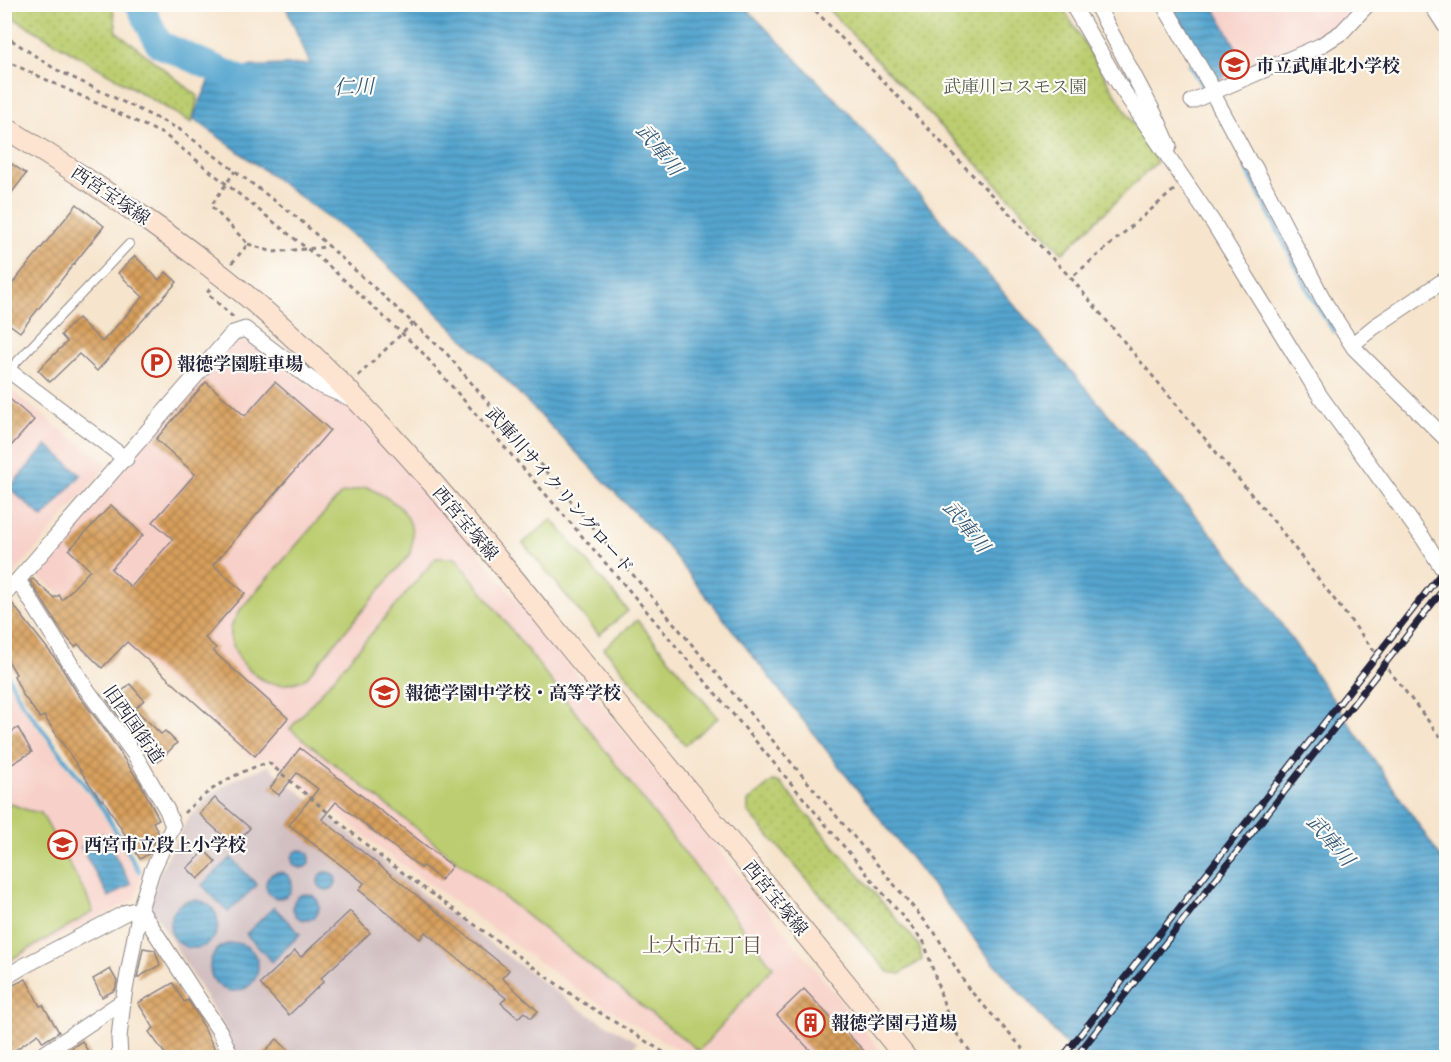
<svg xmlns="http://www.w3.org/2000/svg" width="1451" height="1062" font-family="'Gentium Book Plus','Noto Serif JP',serif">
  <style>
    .built { fill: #f7d1c9 }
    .industrial { fill: #d2bfc1 }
    .green { fill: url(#green-dots); stroke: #6e7856; stroke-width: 1.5 }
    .pitch { fill: #bbcd70; stroke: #6e7856; stroke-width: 1.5 }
    .water { fill: url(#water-rules); stroke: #3c6485; stroke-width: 1.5 }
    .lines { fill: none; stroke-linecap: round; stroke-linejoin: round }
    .stream { stroke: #55a5cf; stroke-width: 4.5 }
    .river { stroke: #55a5cf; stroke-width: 28 }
    .building { fill: url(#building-cross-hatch) }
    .lane-casing { stroke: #8c8384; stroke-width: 10 }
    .street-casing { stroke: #8c8384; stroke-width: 17 }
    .secondary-casing { stroke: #8c8384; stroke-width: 23 }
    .path { stroke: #8c8384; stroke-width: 3; stroke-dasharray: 4.5 4.5; stroke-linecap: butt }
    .lane { stroke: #fff; stroke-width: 8 }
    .street { stroke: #fff; stroke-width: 15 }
    .secondary { stroke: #fde4d1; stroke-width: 21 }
    .rail-casing { stroke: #22223b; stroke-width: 7 }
    .rail { stroke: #fdfcf7; stroke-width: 4.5; stroke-dasharray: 14; stroke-linecap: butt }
    .labels { text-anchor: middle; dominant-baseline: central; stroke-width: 4.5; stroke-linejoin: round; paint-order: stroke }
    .poi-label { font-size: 18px; font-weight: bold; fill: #22223b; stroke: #fdfcf7; text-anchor: start }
    .park-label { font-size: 18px; fill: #585e4e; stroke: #fdfcf7 }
    .street-label { font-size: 18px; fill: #22223b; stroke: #fdfcf7 }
    .water-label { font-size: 20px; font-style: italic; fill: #395d7e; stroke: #fdfcf7 }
    .neighbourhood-label { font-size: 20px; fill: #614e46; stroke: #fdfcf7 }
  </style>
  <defs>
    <pattern id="green-dots" width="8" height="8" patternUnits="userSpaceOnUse" patternTransform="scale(1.5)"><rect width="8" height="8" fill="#bbcd70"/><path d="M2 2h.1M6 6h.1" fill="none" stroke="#a0b062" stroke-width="1.8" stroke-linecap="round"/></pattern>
    <pattern id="water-rules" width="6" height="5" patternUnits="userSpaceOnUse" patternTransform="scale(1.5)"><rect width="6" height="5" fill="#55a5cf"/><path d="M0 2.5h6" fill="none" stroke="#4686a9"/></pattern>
    <pattern id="building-cross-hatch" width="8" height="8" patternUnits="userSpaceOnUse" patternTransform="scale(1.5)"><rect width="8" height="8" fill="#d79f5b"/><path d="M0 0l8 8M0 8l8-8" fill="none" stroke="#ae814c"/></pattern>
  </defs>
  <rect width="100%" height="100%" fill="#fdfcf7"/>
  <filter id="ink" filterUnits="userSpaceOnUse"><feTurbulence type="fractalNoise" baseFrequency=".0167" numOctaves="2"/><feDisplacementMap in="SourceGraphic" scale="12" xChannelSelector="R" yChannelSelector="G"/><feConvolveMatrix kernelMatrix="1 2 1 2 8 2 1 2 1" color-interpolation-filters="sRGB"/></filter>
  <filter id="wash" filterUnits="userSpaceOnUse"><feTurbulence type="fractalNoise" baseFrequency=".008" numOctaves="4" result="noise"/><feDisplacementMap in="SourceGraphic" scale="24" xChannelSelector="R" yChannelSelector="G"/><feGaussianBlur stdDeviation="1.35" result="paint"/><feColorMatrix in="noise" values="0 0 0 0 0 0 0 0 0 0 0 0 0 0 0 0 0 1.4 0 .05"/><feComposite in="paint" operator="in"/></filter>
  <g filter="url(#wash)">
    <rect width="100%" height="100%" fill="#f6e4cc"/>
    <g class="built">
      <path d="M1165 5H1363L1340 22 1323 43 1214 88Z"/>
      <path d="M235 339 251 342 311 388 350 408 465 536 886 1057H690L584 994 385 852 269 758 255 760 103 625 33 573Z"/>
      <path d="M5 386 107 465 5 585Z"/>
      <path d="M4 670 22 708 100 810 141 877 135 899 20 957 5 966Z"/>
    </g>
    <path class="industrial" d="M268 766 423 895 580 1009 637 1042 627 1058 238 1057 224 1027 150 905 160 871 188 819 209 796 235 779Z"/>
    <g class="green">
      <path d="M5 5H112L117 32 198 96 192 123 5 13Z"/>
      <path d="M824 5H1061L1157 162 1063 253Z"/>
      <path d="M773 781 780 783 919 945 922 960 900 974 888 972 748 812V801Z"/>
    </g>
    <g class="pitch">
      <path d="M367 487C398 502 420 516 410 554L305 679C300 681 293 683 287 684 259 689 228 656 231 628 232 622 237 616 239 611L341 494Z"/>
      <path d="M552 519 628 611 599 635 523 543Z"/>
      <path d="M436 558H456L773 967 699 1051 290 729Z"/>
      <path d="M637 620 718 718 685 745 604 648Z"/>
      <path d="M4 801 27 810 41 813 86 894 93 912 5 963Z"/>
    </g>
    <g class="water">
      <path d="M285 5H743L847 111 1252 581 1446 865V1057H1077L985 953 666 545 508 382 368 247 193 118 215 68 310 64Z"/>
      <path d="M1180 5H1213L1245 64 1214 82 1173 8Z"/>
      <path d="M47 445 81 475 43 518 9 488Z"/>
      <path d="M103 834 131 884 109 897 81 847Z"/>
      <circle cx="301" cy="859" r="9"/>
      <path d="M231 858 257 885 228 912 202 885Z"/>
      <circle cx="327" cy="881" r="9"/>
      <circle cx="279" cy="885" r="13"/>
      <circle cx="306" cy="907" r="13"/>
      <circle cx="194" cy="924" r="24"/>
      <path d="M274 907 300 934 272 962 246 934Z"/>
      <circle cx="234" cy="967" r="24"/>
    </g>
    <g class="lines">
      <g class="stream">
        <path d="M1190 65 1205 91"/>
        <path d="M1246 167 1314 301 1334 331"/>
        <path d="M4 669 23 704 103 809 139 871"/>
      </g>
      <path class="river" d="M139 4 159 44 251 84"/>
    </g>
    <g id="blocks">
      <g class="building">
        <path d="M12 164 26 174 4 203V174Z"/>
        <path d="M77 204 104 226 20 332 4 320V294Z"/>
        <path d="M135 256 159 280 166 272 177 282 97 371 79 354 50 382 38 370 67 342 61 335 78 318 102 342 143 297 118 273Z"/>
        <path d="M206 382 245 416 275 382 330 430 213 565 245 593 205 638 216 648 213 651 288 718 255 756 127 642 102 668 78 644 75 647 63 633 30 581 33 579 54 598 59 595 62 600 90 570 69 550 111 505 143 535 111 569 131 587 173 539 153 522 195 474 156 439Z"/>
        <path d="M4 394 34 420 4 454Z"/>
        <path d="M11 602 58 662 77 693 107 733 140 783 159 819 153 822 159 834 155 842 147 846 150 853 140 859 103 799 101 801 44 716 40 718 23 695 14 676 16 674 4 654V604Z"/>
        <path d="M130 684 144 700 135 709 161 734 165 731 177 743 158 762 138 743 107 700 115 692 118 695Z"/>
        <path d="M18 728 32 752 4 769V736Z"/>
        <path d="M300 748 452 866 441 880 423 866 421 868 336 802 322 819 509 970 502 978 538 1011 531 1018 524 1012 518 1018 501 1003 506 998 425 932 420 939 359 890 364 883 289 825 318 789 297 773 279 795 270 788Z"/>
        <path d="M215 798 250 828 239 840 235 836 230 842 199 814Z"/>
        <path d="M205 851 216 862 198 879 187 868Z"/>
        <path d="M350 911 370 933 321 978 324 981 289 1015 260 984 295 951 301 957Z"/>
        <path d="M143 948 155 950 160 965 137 978Z"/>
        <path d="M110 969 117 981 115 990 102 997 93 979Z"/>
        <path d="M26 979 40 1006 43 1005 59 1032 43 1042 38 1034 4 1058V994L12 988 11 986Z"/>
        <path d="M173 983 184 1002 188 1000 199 1018 219 1058H168L149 1032 154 1028 138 1003Z"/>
        <path d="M804 989 842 1030 843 1029 871 1058H821L807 1047 777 1015Z"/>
        <path d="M277 1039 296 1058H258Z"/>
        <path d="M82 1041 92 1058H56Z"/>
      </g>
    </g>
  </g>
  <g filter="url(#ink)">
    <use href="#blocks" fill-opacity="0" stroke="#8c8384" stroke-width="1.5"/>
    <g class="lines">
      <defs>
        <path id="lane" d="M8 371 129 244"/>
        <g id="street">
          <path d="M1072 4 1120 86 1214 224 1320 396 1423 538 1446 574"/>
          <path d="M1096 4 1158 121 1169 146"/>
          <path d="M1431 4 1446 27"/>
          <path d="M1165 7 1211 86 1212 92 1250 163 1254 166 1325 303 1354 348 1446 439"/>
          <path d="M1192 101 1320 46 1342 32 1368 4"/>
          <path d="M1353 344 1374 327 1446 279"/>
          <path d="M4 367 126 459"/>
          <path d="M4 595 18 580"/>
          <path d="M4 978 24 966 127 912 140 909 220 1032 232 1058"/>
          <path d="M38 1058 123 1001"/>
          <path d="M120 1058 119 1038 123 1001 140 909 152 871 173 826 167 810 135 755 85 687 18 580 233 333 245 329 317 384 352 399"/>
        </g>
        <path id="secondary" d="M4 127C104 189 204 254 290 334 398 434 489 549 582 662 690 794 799 925 906 1058"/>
      </defs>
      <use href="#lane" class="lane-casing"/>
      <use href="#street" class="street-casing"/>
      <use href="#secondary" class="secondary-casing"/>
      <g class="path">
        <path d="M809 4 1071 278"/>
        <path d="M4 35 55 69 179 129 299 219 447 354 935 933 968 988 1031 1058"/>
        <path d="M4 60 165 135 330 267 421 351 628 589 924 942 951 1026 975 1058"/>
        <path d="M1174 190 1071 278 1276 524 1446 744"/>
        <path d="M248 244 273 252 327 247"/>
        <path d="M232 263 248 244 211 206 235 171"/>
        <path d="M210 289 207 293 234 318"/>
        <path d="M358 376 413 323"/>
        <path d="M184 813C207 790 238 770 269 763L381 857 579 1000 673 1058"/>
      </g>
      <use href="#lane" class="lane"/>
      <use href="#street" class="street"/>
      <use href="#secondary" class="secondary"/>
      <defs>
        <g id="rail">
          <path d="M1062 1058 1446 567"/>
          <path d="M1075 1058 1446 586"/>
        </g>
      </defs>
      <use href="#rail" class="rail-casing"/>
      <use href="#rail" class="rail"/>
    </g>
  </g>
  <defs>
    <symbol id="school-ring" viewBox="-11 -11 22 22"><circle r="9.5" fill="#fdfcf7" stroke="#c8321e" stroke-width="1.5"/><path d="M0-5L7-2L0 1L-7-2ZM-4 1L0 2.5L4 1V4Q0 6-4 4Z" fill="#c8321e"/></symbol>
    <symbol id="parking-ring" viewBox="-11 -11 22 22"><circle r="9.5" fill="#fdfcf7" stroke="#c8321e" stroke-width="1.5"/><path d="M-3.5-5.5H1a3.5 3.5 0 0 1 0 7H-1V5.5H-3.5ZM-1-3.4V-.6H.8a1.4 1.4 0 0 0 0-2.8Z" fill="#c8321e"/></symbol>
    <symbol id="building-ring" viewBox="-11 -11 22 22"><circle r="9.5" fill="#fdfcf7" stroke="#c8321e" stroke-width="1.5"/><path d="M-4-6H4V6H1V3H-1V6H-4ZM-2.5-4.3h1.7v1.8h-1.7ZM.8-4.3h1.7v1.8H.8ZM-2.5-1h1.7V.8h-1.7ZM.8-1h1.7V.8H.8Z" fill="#c8321e"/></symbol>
  </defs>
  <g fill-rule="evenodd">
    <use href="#school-ring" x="1218" y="48" width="33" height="33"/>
    <use href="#parking-ring" x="140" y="346" width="33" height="33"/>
    <use href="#school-ring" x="368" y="676" width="33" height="33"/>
    <use href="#school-ring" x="46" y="828" width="33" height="33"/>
    <use href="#building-ring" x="794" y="1006" width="33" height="33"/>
  </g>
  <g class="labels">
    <g class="poi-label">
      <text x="1256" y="65">市立武庫北小学校</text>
      <text x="177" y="363">報徳学園駐車場</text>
      <text x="405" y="692">報徳学園中学校・高等学校</text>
      <text x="84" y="844">西宮市立段上小学校</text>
      <text x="831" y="1022">報徳学園弓道場</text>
    </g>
    <g class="park-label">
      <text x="1015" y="86">武庫川コスモス園</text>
    </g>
    <g class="street-label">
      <text transform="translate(111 195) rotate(34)">西宮宝塚線</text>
      <text transform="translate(560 490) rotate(49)">武庫川サイクリングロード</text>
      <text transform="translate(466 523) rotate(50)">西宮宝塚線</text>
      <text transform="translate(134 724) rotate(55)">旧西国街道</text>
      <text transform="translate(776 898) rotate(51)">西宮宝塚線</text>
    </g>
    <g class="water-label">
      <text transform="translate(354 86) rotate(-2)">仁川</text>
      <text transform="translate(660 149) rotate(51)">武庫川</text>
      <text transform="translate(967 526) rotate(51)">武庫川</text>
      <text transform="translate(1331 840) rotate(49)">武庫川</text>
    </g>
    <g class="neighbourhood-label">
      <text x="702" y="944">上大市五丁目</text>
    </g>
  </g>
  <rect width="1451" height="1062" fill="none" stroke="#fdfcf7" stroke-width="24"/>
</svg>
